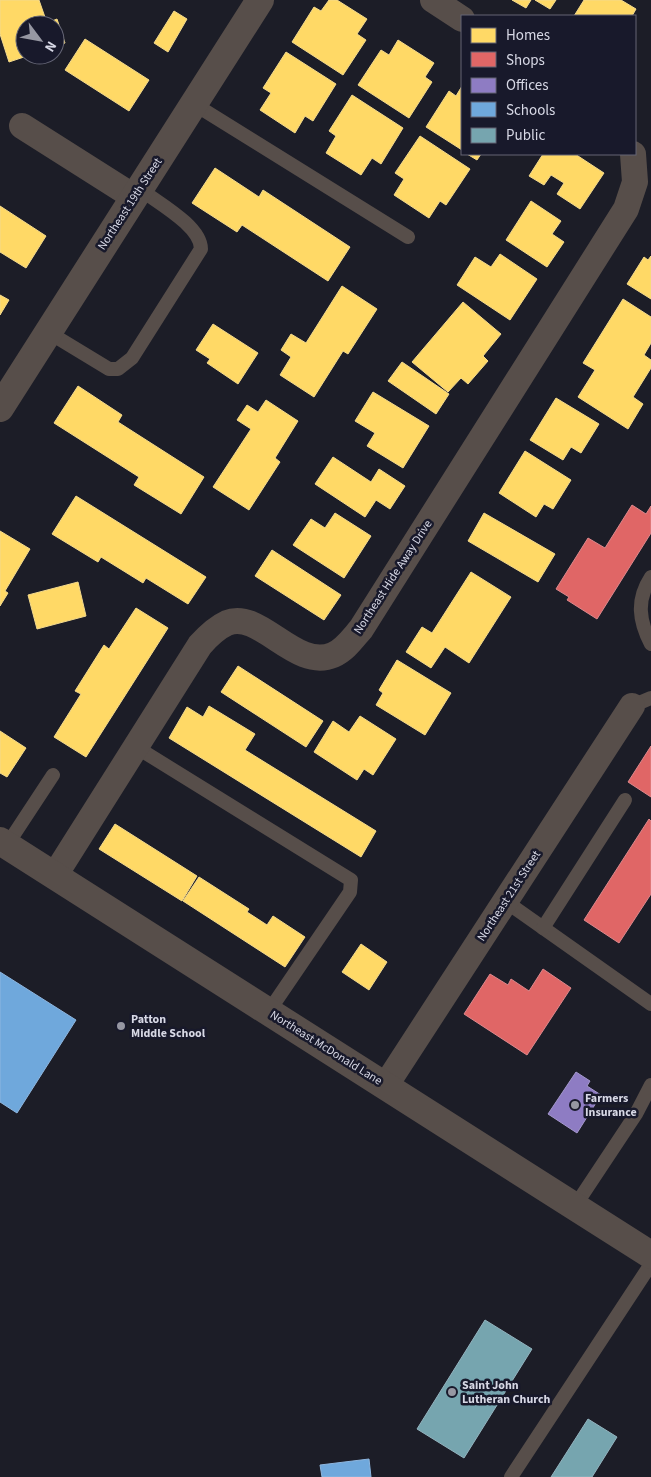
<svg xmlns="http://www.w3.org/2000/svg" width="651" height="1477" font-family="'Source Sans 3',sans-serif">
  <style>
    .homes { fill: #ffd966; stroke: #f3d98c }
    .shops { fill: #e06666; stroke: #dd888c }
    .offices { fill: #8e7cc3; stroke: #a498cd }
    .schools { fill: #6fa8dc; stroke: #8eb6df }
    .public { fill: #76a5af; stroke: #93b4bf }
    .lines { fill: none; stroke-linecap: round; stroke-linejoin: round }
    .service { stroke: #574e4a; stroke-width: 14 }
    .minor { stroke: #574e4a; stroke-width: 26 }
    .tertiary { stroke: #574e4a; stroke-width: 28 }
    .poi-dot { fill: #9697a2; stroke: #18192b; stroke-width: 2 }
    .labels { text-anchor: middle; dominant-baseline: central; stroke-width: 5; stroke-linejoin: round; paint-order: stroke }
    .street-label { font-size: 12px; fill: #d7d8e5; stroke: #18192b }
    .poi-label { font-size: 12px; font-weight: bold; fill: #d7d8e5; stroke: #18192b; text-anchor: start }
  </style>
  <rect width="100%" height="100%" fill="#1c1d27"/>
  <g class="homes">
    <path d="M0 0H39L47 23 57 19 65 43 55 47V25H25V55H30L9 62 0 34Z"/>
    <path d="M329 0H337L367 19 357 34 366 40 343 75 292 42 314 7 321 11Z"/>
    <path d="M512 0H531L526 8Z"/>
    <path d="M535 0H556L550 9Z"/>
    <path d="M584 0H621L636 9 632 16H574Z"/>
    <path d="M174 11 187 19 168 52 154 43Z"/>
    <path d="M85 39 149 80 129 111 65 70Z"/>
    <path d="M398 40 434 63 425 77 432 82 409 118 358 85 381 50 389 55Z"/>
    <path d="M286 52 336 84 313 121 305 116 295 133 260 110 271 93 263 88Z"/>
    <path d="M462 86V150L426 127 449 91 456 96Z"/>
    <path d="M352 95 403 128 381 164 372 158 361 175 326 153 336 136 329 131Z"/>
    <path d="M420 136 470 169 446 205 440 201 429 218 394 195 404 179 395 173Z"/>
    <path d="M467 154H481L477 160Z"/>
    <path d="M543 154H575L604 173 580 209 557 194 564 183 551 175 544 185 529 176Z"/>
    <path d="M215 168 259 197 263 190 350 247 328 281 242 225 237 232 192 203Z"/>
    <path d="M531 201 561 221 552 234 564 242 547 267 506 240Z"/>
    <path d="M0 206 46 236 26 268 0 252Z"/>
    <path d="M500 254 537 279 510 320 457 285 475 257 491 267Z"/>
    <path d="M651 256V299L627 284 644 257 648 260Z"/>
    <path d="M342 286 377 309 348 354 343 351 314 397 280 375 291 357 281 350 291 334 306 343Z"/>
    <path d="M0 295 9 300 0 315Z"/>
    <path d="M623 299 651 317V343L644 355 651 360V368L633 397 643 404 628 429 578 397 595 370 583 363Z"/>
    <path d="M463 302 501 334 483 356 488 361 468 384 461 378 448 392 412 362Z"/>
    <path d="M213 324 258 353 238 384 207 363 210 359 196 350Z"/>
    <path d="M402 362 449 394 436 414 388 381Z"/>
    <path d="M78 386 122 415 118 422 204 477 181 514 134 485 139 477 54 423Z"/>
    <path d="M373 392 429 426 403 468 367 446 375 433 355 421Z"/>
    <path d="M556 398 599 424 581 453 571 447 563 460 530 440Z"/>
    <path d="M266 400 298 421 275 458 280 462 249 510 213 487 251 429 237 420 247 405 258 412Z"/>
    <path d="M525 451 571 480 553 509 544 504 536 517 499 493Z"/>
    <path d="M333 457 371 482 379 469 405 486 390 509 376 500 365 517 315 484Z"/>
    <path d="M76 496 206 577 188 604 146 578 143 583 101 557 98 562 52 534Z"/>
    <path d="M335 513 371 536 344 578 293 545 311 519 325 528Z"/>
    <path d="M484 513 555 554 538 582 468 541Z"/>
    <path d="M0 531 30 549 5 591 8 593 0 606Z"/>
    <path d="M272 550 341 595 324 620 255 576Z"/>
    <path d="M471 572 511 597 469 663 445 647 431 668 406 652 422 627 432 633Z"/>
    <path d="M78 582 86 616 37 629 28 595Z"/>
    <path d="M136 608 168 628 86 757 54 737 81 694 75 691 104 645 109 649Z"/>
    <path d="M397 660 451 693 425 735 376 705 383 693 379 690Z"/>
    <path d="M238 666 323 721 306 747 221 692Z"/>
    <path d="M209 706 255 734 245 750 376 831 361 857 169 738 187 707 203 717Z"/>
    <path d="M360 716 396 739 373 775 364 769 357 780 314 752 333 721 349 732Z"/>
    <path d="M0 731 26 748 7 777 0 773Z"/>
    <path d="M115 824 197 876 182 901 99 849Z"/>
    <path d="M199 877 249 909 247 912 267 925 273 916 305 937 285 967 183 901Z"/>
    <path d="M361 944 387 962 369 990 342 972Z"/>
  </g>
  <g class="shops">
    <path d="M632 505 646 514 651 506V533L597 619 567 600 569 597 556 589 588 538 605 548Z"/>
    <path d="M651 746V797L628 782Z"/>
    <path d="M649 819 651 821V894L619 943 584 920Z"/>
    <path d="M543 969 571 988 527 1055 464 1014 490 974 508 985 511 979 529 991Z"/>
  </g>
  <path class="offices" d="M576 1072 590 1081 587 1086 601 1095 577 1133 548 1114Z"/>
  <g class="schools">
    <path d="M0 972 76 1020 17 1113 0 1102Z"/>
    <path d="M369 1459 371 1477H322L320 1465Z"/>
  </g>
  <g class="public">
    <path d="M485 1320 532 1349 464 1458 417 1429Z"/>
    <path d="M588 1419 617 1437 592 1477H551Z"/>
  </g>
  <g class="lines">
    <g class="service">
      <path d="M194 104 408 237"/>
      <path d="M48 332 109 369H118L132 358 201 249C201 226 158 203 140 189"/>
      <path d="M651 577C636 600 639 621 651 644"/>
      <path d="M632 706 651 698"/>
      <path d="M136 747 351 880 350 892 269 1011"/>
      <path d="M7 845 53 775"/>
      <path d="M505 901 651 1004"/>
      <path d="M543 928 625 800"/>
      <path d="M575 1206 636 1114 651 1085"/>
      <path d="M511 1477 651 1264"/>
    </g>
    <g class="minor">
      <path d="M433 0 462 19"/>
      <path d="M22 126 134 197"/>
      <path d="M55 875 200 645C208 636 216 628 227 623 260 609 295 671 333 655 345 650 353 638 361 629L626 209 635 182 633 154"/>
      <path d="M386 1085 632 706"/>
    </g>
    <g class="tertiary">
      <path d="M0 408 260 0"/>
      <path d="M0 841 651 1255"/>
    </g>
  </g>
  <g class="poi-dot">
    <circle cx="121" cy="1026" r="5"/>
    <circle cx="575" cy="1105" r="5"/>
    <circle cx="452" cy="1392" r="5"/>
  </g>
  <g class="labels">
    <g class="street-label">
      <text transform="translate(130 204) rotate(-57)">Northeast 19th Street</text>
      <text transform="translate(393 577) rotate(-57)">Northeast Hide Away Drive</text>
      <text transform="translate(509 896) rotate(-57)">Northeast 21st Street</text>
      <text transform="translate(326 1048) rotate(32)">Northeast McDonald Lane</text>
    </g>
    <g class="poi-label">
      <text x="131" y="1019">Patton<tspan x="131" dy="14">Middle School</tspan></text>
      <text x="585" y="1098">Farmers<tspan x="585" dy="14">Insurance</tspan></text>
      <text x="462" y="1385">Saint John<tspan x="462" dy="14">Lutheran Church</tspan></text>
    </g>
  </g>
  <rect x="461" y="15" width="175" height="140" fill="#18192b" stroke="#646575"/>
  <rect x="471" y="28" width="25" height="15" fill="#ffd966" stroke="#646575"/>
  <text x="506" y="40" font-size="15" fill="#d7d8e5">Homes</text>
  <rect x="471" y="52" width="25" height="15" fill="#e06666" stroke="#646575"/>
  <text x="506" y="65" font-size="15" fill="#d7d8e5">Shops</text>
  <rect x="471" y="78" width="25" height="15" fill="#8e7cc3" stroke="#646575"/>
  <text x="506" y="90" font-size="15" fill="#d7d8e5">Offices</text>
  <rect x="471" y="102" width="25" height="15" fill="#6fa8dc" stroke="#646575"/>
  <text x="506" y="115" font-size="15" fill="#d7d8e5">Schools</text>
  <rect x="471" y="128" width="25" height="15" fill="#76a5af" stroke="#646575"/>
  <text x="506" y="140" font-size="15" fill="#d7d8e5">Public</text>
  <g transform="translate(40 40) rotate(122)"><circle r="24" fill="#18192b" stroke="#646575"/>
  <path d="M0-4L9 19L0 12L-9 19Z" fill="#9697a2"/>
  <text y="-8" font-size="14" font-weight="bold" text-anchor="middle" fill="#d7d8e5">N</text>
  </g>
</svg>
